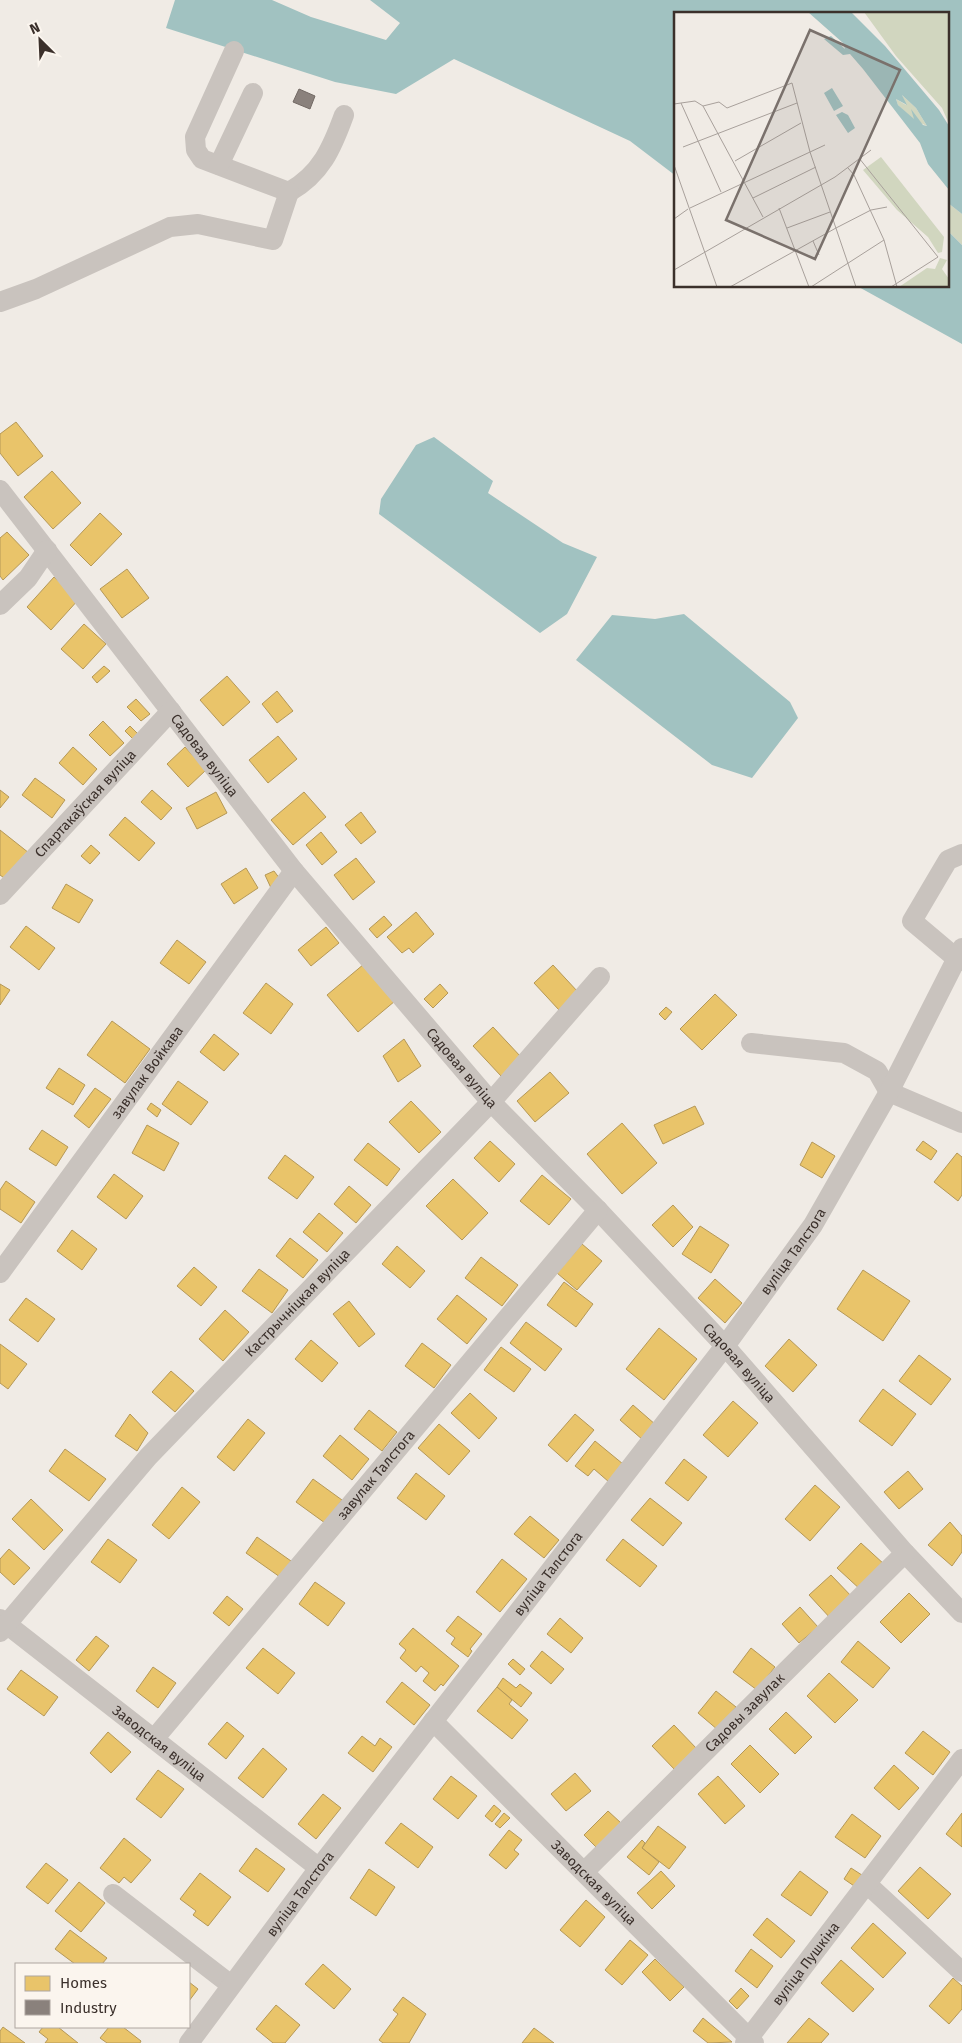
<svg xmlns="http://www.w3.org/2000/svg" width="962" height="2043" font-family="'Fira Sans',sans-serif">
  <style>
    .green { fill: #d1d6bf }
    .water { fill: #a1c2c1 }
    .homes { fill: #e9c46a; stroke: #b59857 }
    .industry { fill: #8a817c; stroke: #726964 }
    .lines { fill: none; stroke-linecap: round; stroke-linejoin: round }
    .minor { stroke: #c9c3be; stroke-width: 20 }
    .labels { text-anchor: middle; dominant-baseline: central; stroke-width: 5; stroke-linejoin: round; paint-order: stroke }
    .street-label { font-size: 14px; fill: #3b302b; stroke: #fbf5ee }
    .inset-road { fill: none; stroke: #a8a09b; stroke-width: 1 }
    .view { fill: #7a716c; fill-opacity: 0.15; stroke: #7a716c; stroke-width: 2.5 }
    .inset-edge { fill: none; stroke: #3b302b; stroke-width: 2.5 }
  </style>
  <rect width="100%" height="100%" fill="#f0ebe5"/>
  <path class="green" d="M948 203 962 214V245L948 231Z"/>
  <g class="water">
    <path d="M175 0H272L311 17 386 40 400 23 370 0H962V214L948 203V14H676V176L630 141 454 59 396 94 335 82 166 28Z"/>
    <path d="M948 231 962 245V344L857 286H948Z"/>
    <path d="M434 437 493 481 488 493 563 543 597 557 567 614 540 633 379 514 381 499 416 445Z"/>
    <path d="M684 614 790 702 798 718 752 778 712 765 576 660 612 615 655 619Z"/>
  </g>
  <g class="homes">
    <path d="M16 422 43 456 18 476 0 453V434Z"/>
    <path d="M52 471 81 503 53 529 24 497Z"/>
    <path d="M100 513 122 534 91 566 70 545Z"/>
    <path d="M7 532 29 555 3 580 0 576V538Z"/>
    <path d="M127 569 149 598 122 618 100 589Z"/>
    <path d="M54 577 79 599 51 630 27 607Z"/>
    <path d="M84 624 106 644 83 669 61 649Z"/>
    <path d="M104 666 110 671 97 683 92 677Z"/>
    <path d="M227 676 250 702 223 726 200 700Z"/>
    <path d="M277 691 293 711 277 723 262 704Z"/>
    <path d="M136 699 150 714 141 721 127 707Z"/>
    <path d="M103 721 124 743 110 756 89 735Z"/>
    <path d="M130 726 138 734 133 739 125 731Z"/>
    <path d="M278 736 297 759 268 783 249 760Z"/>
    <path d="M73 747 97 769 83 785 59 763Z"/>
    <path d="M185 747 206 770 188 787 167 764Z"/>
    <path d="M35 778 65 800 52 818 22 795Z"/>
    <path d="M0 790 9 797 0 808Z"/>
    <path d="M152 790 172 808 161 820 141 802Z"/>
    <path d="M216 792 227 813 197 829 186 808Z"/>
    <path d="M304 792 326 817 293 845 271 820Z"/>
    <path d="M361 812 376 832 361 844 345 825Z"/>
    <path d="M125 817 155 843 139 861 109 835Z"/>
    <path d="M0 830 29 853 7 880 0 875Z"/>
    <path d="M321 832 337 852 322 865 306 845Z"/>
    <path d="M91 845 100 853 90 864 81 856Z"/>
    <path d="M356 858 375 882 353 900 334 875Z"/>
    <path d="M246 868 258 888 234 904 221 884Z"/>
    <path d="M274 871 280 879 271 888 265 875Z"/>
    <path d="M66 884 93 900 79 923 52 908Z"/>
    <path d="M416 912 434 934 413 953 409 948 402 953 387 937Z"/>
    <path d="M384 916 392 925 377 938 369 929Z"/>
    <path d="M26 926 55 948 39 970 10 947Z"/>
    <path d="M326 927 339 943 311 966 298 950Z"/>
    <path d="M177 940 206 962 189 984 160 963Z"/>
    <path d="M364 964 395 1001 358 1032 327 995Z"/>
    <path d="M553 965 578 992 559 1010 534 983Z"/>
    <path d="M266 983 293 1004 271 1034 243 1013Z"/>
    <path d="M0 984 10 990 0 1005Z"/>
    <path d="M440 984 448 993 433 1008 424 999Z"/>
    <path d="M715 994 737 1015 702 1050 680 1029Z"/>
    <path d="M666 1007 672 1012 665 1020 659 1014Z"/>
    <path d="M112 1021 150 1049 125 1083 87 1055Z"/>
    <path d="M493 1027 521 1057 501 1076 473 1046Z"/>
    <path d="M214 1034 239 1054 224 1071 200 1052Z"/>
    <path d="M404 1039 421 1066 398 1082 383 1056Z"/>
    <path d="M59 1068 85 1085 73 1105 46 1088Z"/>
    <path d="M550 1072 569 1093 535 1122 517 1101Z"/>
    <path d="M178 1081 208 1102 191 1125 162 1104Z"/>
    <path d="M95 1088 111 1099 89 1128 74 1116Z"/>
    <path d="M411 1101 441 1132 419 1153 389 1122Z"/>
    <path d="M151 1103 161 1110 157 1117 147 1109Z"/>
    <path d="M695 1106 704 1124 663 1144 654 1125Z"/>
    <path d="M622 1123 657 1163 622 1194 587 1154Z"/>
    <path d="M147 1125 179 1143 164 1171 132 1153Z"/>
    <path d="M42 1130 68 1147 56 1166 29 1149Z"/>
    <path d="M490 1141 515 1164 499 1182 474 1158Z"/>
    <path d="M923 1141 937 1151 931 1160 916 1150Z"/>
    <path d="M812 1142 835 1156 822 1178 800 1165Z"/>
    <path d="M368 1143 400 1169 387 1186 354 1160Z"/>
    <path d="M957 1153 962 1157V1195L958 1201 934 1182Z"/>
    <path d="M285 1155 314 1177 297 1199 268 1178Z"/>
    <path d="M114 1174 143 1196 126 1219 97 1197Z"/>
    <path d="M542 1175 571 1199 549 1225 520 1201Z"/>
    <path d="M453 1179 488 1213 462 1240 426 1206Z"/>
    <path d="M6 1181 35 1202 21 1223 0 1209V1190Z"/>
    <path d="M349 1186 371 1205 356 1223 334 1204Z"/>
    <path d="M673 1205 693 1227 673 1247 652 1225Z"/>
    <path d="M319 1213 343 1233 327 1252 303 1232Z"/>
    <path d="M700 1226 729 1245 711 1273 682 1254Z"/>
    <path d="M72 1230 97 1249 82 1270 57 1251Z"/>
    <path d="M290 1238 318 1260 303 1278 276 1256Z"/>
    <path d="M582 1244 602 1261 577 1290 557 1273Z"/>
    <path d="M397 1246 425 1271 410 1288 382 1264Z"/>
    <path d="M481 1257 518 1285 502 1306 465 1278Z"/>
    <path d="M194 1267 217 1287 201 1306 177 1286Z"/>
    <path d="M259 1269 288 1290 272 1313 242 1291Z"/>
    <path d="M863 1270 910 1301 883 1341 837 1309Z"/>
    <path d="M715 1279 742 1303 725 1323 698 1298Z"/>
    <path d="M564 1282 593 1304 576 1327 547 1305Z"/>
    <path d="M457 1295 487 1319 467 1344 437 1319Z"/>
    <path d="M26 1298 55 1319 38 1342 9 1320Z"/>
    <path d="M349 1301 375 1334 359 1347 333 1314Z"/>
    <path d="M225 1310 249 1332 223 1361 199 1339Z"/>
    <path d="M526 1322 562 1349 545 1371 510 1343Z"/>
    <path d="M659 1328 697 1359 664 1400 626 1369Z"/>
    <path d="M789 1339 817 1365 793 1392 765 1366Z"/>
    <path d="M311 1340 338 1363 322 1382 295 1359Z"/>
    <path d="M422 1343 451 1365 434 1388 405 1366Z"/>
    <path d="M0 1344 27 1364 8 1389 0 1383Z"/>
    <path d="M501 1347 531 1369 514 1392 484 1370Z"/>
    <path d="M919 1355 951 1379 931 1405 899 1381Z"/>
    <path d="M171 1371 194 1391 175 1412 152 1392Z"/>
    <path d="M883 1389 916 1414 892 1446 859 1421Z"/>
    <path d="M470 1393 497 1418 479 1439 451 1413Z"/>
    <path d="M733 1401 758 1423 728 1457 703 1435Z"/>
    <path d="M633 1405 656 1425 643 1440 620 1420Z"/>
    <path d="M369 1410 397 1432 382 1451 354 1429Z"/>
    <path d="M130 1414 148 1433 137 1451 115 1436Z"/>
    <path d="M575 1414 594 1430 567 1462 548 1445Z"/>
    <path d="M248 1419 265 1433 234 1471 217 1457Z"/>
    <path d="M439 1424 470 1451 449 1475 418 1448Z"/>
    <path d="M340 1435 369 1459 352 1480 323 1456Z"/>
    <path d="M595 1441 623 1464 609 1482 594 1469 588 1476 575 1466Z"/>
    <path d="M65 1449 106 1479 89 1501 49 1471Z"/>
    <path d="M684 1459 707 1477 688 1501 665 1483Z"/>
    <path d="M908 1471 923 1489 899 1509 884 1492Z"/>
    <path d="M416 1473 445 1496 426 1520 397 1498Z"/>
    <path d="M313 1479 342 1500 325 1523 296 1502Z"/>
    <path d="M815 1485 840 1507 810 1541 785 1519Z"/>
    <path d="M182 1487 200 1502 169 1539 152 1525Z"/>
    <path d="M650 1498 682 1523 663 1546 631 1520Z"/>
    <path d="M31 1499 63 1530 44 1550 12 1519Z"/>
    <path d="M530 1516 559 1540 544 1558 514 1534Z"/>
    <path d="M950 1522 962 1536V1552L952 1566 928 1545Z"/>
    <path d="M257 1537 291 1561 280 1577 246 1553Z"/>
    <path d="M108 1539 137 1560 120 1583 91 1562Z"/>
    <path d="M623 1539 657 1566 640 1587 606 1560Z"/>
    <path d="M861 1543 885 1565 862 1591 837 1568Z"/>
    <path d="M9 1549 30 1568 14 1585 0 1572V1559Z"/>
    <path d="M502 1559 527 1579 500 1612 476 1592Z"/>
    <path d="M831 1575 854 1599 832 1620 809 1595Z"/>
    <path d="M315 1582 345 1603 328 1626 299 1604Z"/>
    <path d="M909 1593 930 1614 901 1643 880 1622Z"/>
    <path d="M227 1596 243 1609 229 1626 213 1613Z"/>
    <path d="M800 1607 818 1627 799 1643 782 1624Z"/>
    <path d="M458 1616 482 1634 470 1649 472 1651 468 1657 451 1644 455 1638 446 1631Z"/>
    <path d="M560 1618 583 1638 571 1653 547 1634Z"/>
    <path d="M413 1628 459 1666 443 1686 441 1684 435 1691 423 1681 429 1673 421 1666 416 1672 400 1658 406 1650 399 1644Z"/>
    <path d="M96 1636 109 1646 89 1671 76 1660Z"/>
    <path d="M858 1641 890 1668 873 1688 841 1662Z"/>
    <path d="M263 1648 295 1673 278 1694 246 1668Z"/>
    <path d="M751 1648 775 1667 757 1690 733 1672Z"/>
    <path d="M542 1651 564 1669 551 1684 530 1666Z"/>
    <path d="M513 1659 525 1669 520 1675 508 1664Z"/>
    <path d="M153 1667 176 1683 158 1708 136 1691Z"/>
    <path d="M21 1670 58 1697 44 1716 7 1689Z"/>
    <path d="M829 1673 858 1700 835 1723 807 1696Z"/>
    <path d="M503 1678 516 1688 520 1684 532 1693 521 1707 497 1687Z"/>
    <path d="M402 1682 430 1705 414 1725 386 1702Z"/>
    <path d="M497 1687 512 1700 509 1704 528 1720 512 1739 477 1711Z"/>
    <path d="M716 1691 736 1707 718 1730 698 1713Z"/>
    <path d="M786 1712 812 1737 795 1754 769 1729Z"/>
    <path d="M227 1722 244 1736 226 1759 208 1744Z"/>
    <path d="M674 1725 698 1750 676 1771 652 1746Z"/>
    <path d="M923 1731 950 1752 933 1775 905 1753Z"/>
    <path d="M108 1732 131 1752 111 1773 90 1753Z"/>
    <path d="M362 1736 375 1746 380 1738 392 1747 373 1772 348 1753Z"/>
    <path d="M750 1745 779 1774 760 1793 731 1764Z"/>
    <path d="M263 1748 287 1769 263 1798 238 1778Z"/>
    <path d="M894 1765 919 1788 899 1810 874 1788Z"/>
    <path d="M158 1770 184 1789 161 1818 136 1799Z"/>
    <path d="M575 1773 591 1791 566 1811 551 1794Z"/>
    <path d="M451 1776 477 1796 458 1819 433 1799Z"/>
    <path d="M718 1776 745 1806 725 1824 698 1794Z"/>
    <path d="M323 1794 341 1808 316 1839 298 1824Z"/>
    <path d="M494 1805 501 1811 492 1822 485 1816Z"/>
    <path d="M608 1811 621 1823 597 1848 584 1835Z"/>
    <path d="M504 1813 510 1818 500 1828 495 1824Z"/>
    <path d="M962 1813V1847L946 1834Z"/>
    <path d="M852 1814 881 1836 865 1858 835 1837Z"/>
    <path d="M401 1823 433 1847 418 1868 385 1843Z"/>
    <path d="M658 1826 686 1847 669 1869 642 1848Z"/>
    <path d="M509 1830 522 1840 514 1850 519 1854 506 1869 489 1855Z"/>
    <path d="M124 1838 151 1860 131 1883 124 1877 119 1883 100 1868Z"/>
    <path d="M642 1840 645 1843 642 1848 659 1862 649 1875 627 1857Z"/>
    <path d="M256 1848 285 1869 268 1892 239 1871Z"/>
    <path d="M46 1863 68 1880 48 1904 26 1887Z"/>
    <path d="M920 1867 951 1894 928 1919 898 1891Z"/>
    <path d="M851 1868 865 1877 857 1888 844 1879Z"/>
    <path d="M369 1869 395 1887 376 1916 350 1898Z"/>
    <path d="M661 1871 675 1886 652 1909 637 1893Z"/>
    <path d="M800 1871 828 1892 811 1916 781 1895Z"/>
    <path d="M200 1873 231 1897 208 1926 193 1915 196 1911 180 1899Z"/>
    <path d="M79 1882 105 1903 81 1932 55 1911Z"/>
    <path d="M586 1900 605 1917 580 1947 560 1930Z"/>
    <path d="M767 1918 795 1941 781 1958 753 1935Z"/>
    <path d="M873 1923 906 1953 883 1978 851 1948Z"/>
    <path d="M70 1930 107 1958 102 1964H75L55 1949Z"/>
    <path d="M630 1940 648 1955 622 1985 605 1970Z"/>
    <path d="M751 1949 773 1966 757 1988 735 1971Z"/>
    <path d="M655 1959 684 1987 670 2001 642 1972Z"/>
    <path d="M841 1960 874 1989 853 2012 821 1983Z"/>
    <path d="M323 1964 351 1989 334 2009 305 1984Z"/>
    <path d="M953 1978 962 1986V2009L949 2024 929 2006Z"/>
    <path d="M189 1982 198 1989 189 2001Z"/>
    <path d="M741 1988 749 1996 737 2009 729 2001Z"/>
    <path d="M403 1997 426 2014 409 2043H383L379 2040 398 2014 393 2010Z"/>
    <path d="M276 2005 300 2025 285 2043H273L256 2029Z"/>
    <path d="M703 2018 732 2042 708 2043 693 2031Z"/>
    <path d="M809 2018 829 2034 821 2043H787Z"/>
    <path d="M3 2027 25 2043H0V2031Z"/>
    <path d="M43 2027H58L78 2043H45L48 2039 39 2032Z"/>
    <path d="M109 2027H123L141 2041 140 2043H107L100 2038Z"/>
    <path d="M534 2028 554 2043H522Z"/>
  </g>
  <path class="industry" d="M299 89 315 96 310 109 293 102Z"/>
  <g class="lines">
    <g class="minor">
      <path d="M234 51 195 137 196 150 202 159 289 192C321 174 332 148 344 115"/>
      <path d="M219 165 253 93"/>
      <path d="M0 302 36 289 170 227 198 224 273 240 289 192"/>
      <path id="s1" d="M0 490 294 871 491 1102 598 1210 725 1346 905 1553 962 1613"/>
      <path d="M0 605 28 578 47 550"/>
      <path d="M962 854 948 860 912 921 956 958 962 961"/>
      <path id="s2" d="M0 895 171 711"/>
      <path d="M751 1043 844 1053 877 1071 889 1092"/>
      <path d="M889 1092 962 1123"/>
      <path id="s3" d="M0 1273 294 871"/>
      <path id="s4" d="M0 1619 319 1868"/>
      <path id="s5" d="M0 1632 148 1457 491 1102 600 977"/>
      <path id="s6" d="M433 1721 754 2043"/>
      <path id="s7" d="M154 1739 598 1210"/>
      <path id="s8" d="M585 1871 905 1553"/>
      <path d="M867 1884 962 1972"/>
      <path d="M113 1894 231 1985"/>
      <path id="s9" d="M189 2043 319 1868 725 1346 813 1225 889 1092 962 948"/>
      <path id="s10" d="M745 2043 962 1759"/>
    </g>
  </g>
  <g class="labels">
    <g class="street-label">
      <text stroke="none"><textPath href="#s1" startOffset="335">Садовая вуліца</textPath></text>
      <text stroke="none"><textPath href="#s2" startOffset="125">Спартакаўская вуліца</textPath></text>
      <text stroke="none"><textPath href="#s1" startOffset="740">Садовая вуліца</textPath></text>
      <text stroke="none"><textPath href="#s3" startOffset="249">завулак Войкава</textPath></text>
      <text stroke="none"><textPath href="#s9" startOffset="996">вуліца Талстога</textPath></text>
      <text stroke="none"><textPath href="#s5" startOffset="444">Кастрычніцкая вуліца</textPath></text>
      <text stroke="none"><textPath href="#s1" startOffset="1145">Садовая вуліца</textPath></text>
      <text stroke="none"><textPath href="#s7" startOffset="345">завулак Талстога</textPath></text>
      <text stroke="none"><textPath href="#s9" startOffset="591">вуліца Талстога</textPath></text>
      <text stroke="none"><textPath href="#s8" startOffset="225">Садовы завулак</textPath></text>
      <text stroke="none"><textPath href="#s4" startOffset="202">Заводская вуліца</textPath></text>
      <text stroke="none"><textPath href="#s6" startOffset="228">Заводская вуліца</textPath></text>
      <text stroke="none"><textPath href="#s9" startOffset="186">вуліца Талстога</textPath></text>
      <text stroke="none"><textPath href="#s10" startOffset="100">вуліца Пушкіна</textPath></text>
    </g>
  </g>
  <g transform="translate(674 12)">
    <rect width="275" height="275" fill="#f0ebe5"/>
    <path d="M190 0H275V112L268 96 222 44ZM228 83 242 96 253 114 240 108 224 93 222 87 232 93ZM207 145 270 225 268 240 264 241 254 225 223 198 189 158ZM266 246 273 248 268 257 275 267V275H225L253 256 261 257Z" fill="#d1d6bf"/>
    <path d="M134 0H177L211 34 265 98 275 114V178L254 152 246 131 189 57 176 42 169 43 150 27 157 24 171 37 169 31ZM228 83 242 96 253 114 249 113 237 97 240 107 224 93 222 87 233 93ZM158 76 169 94 160 99 150 81ZM168 100 174 103 181 116 174 121 162 103Z" fill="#a1c2c1" fill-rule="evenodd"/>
    <path class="inset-road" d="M7 91 47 180M0 92 21 89 29 94 89 205M29 94 45 90 53 96 118 71 136 140 182 275M9 135 123 91M185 146 264 245 217 275M61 149 127 111M0 153 43 275M174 156 180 163 210 228 223 275M79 186 142 155M16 196 151 133M105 196 135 275M0 207 14 197M113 216 156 200M139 229 145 243M0 258 161 165 197 138M56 275 162 216 197 198 213 195M137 275 210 228"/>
    <path class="view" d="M136 18 226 58 141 247 52 208Z"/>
    <rect width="275" height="275" class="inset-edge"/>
  </g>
  <rect x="15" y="1963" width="175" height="65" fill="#fbf5ee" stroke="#aea6a0"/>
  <rect x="25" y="1976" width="25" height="15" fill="#e9c46a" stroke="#aea6a0"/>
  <text x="60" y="1988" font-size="15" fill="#3b302b">Homes</text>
  <rect x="25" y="2000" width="25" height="15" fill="#8a817c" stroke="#aea6a0"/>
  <text x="60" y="2013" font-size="15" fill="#3b302b">Industry</text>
  <g transform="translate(40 40) rotate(336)" stroke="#fbf5ee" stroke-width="4" paint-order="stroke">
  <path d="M0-4L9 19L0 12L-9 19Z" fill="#3b302b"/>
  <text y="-8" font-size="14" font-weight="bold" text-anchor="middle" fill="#3b302b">N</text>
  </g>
</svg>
